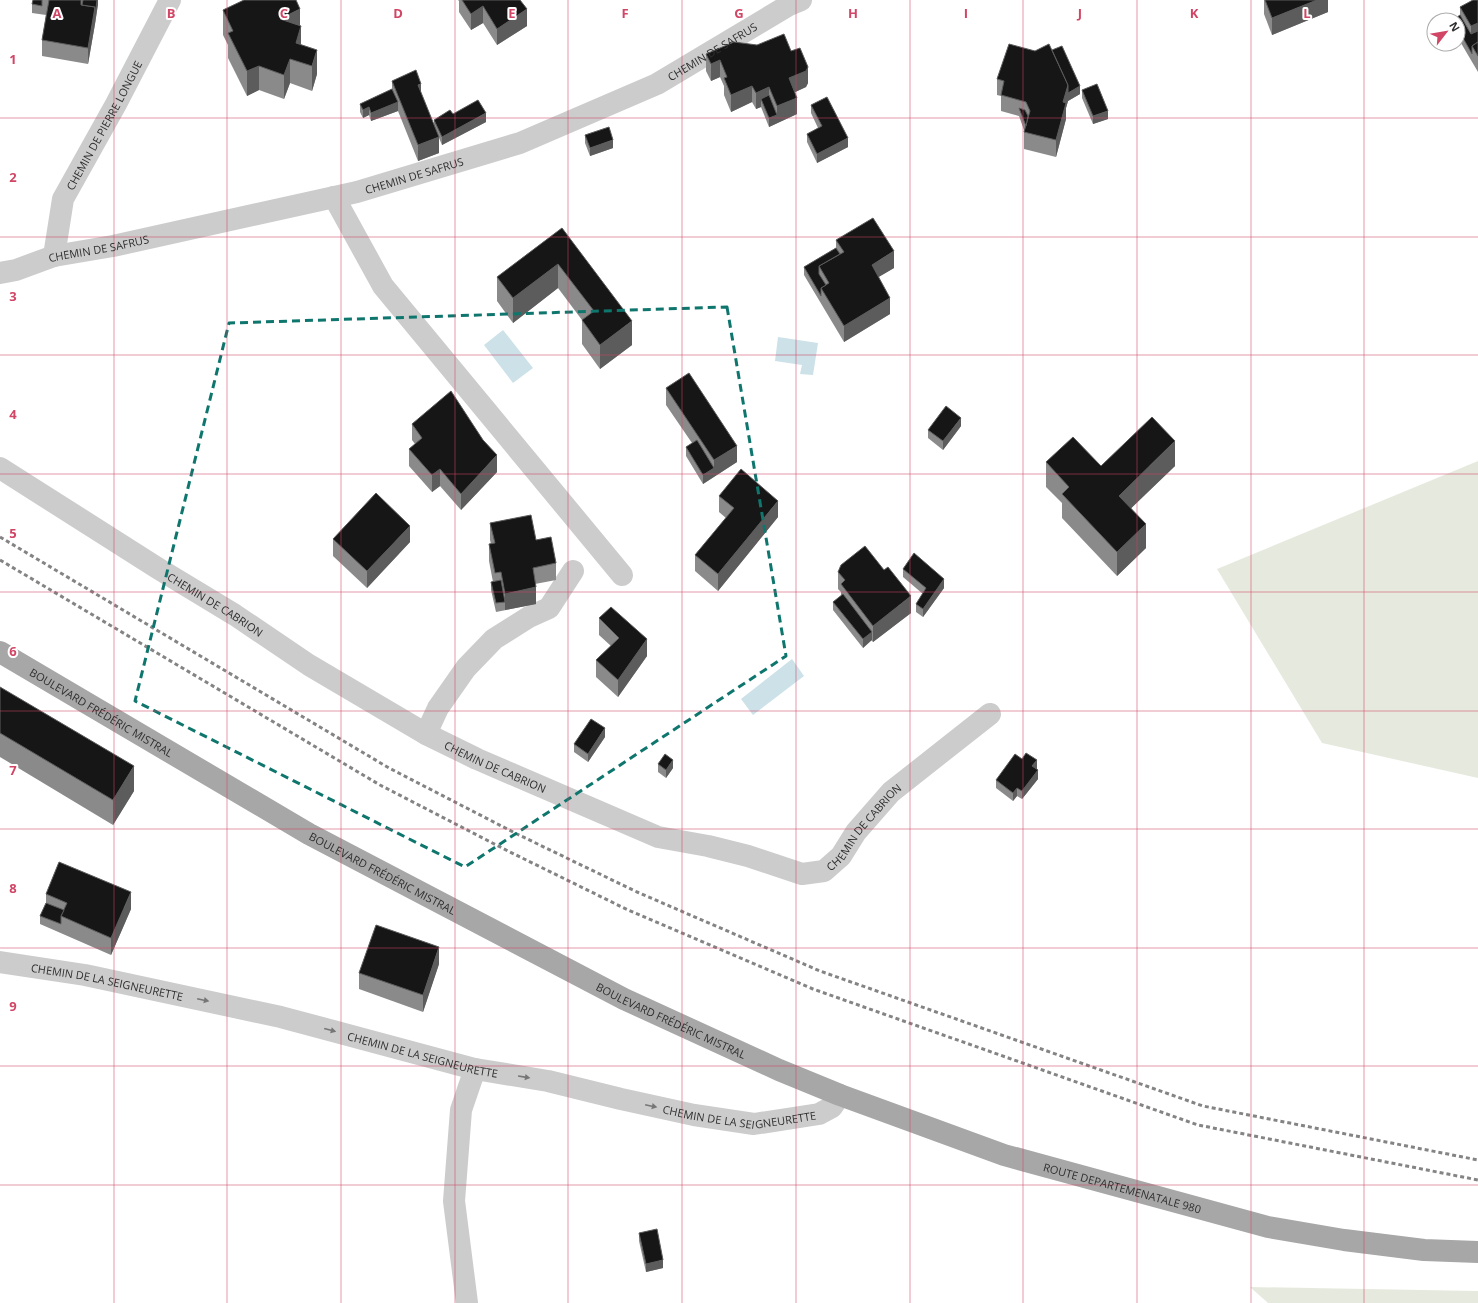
<svg xmlns="http://www.w3.org/2000/svg" width="1478" height="1303" font-family="'Open Sans',sans-serif">
  <style>
    .green { fill: #e6eade }
    .water { fill: #cce1e8 }
    .lines { fill: none; stroke-linecap: round; stroke-linejoin: round }
    .minor { stroke: #ccc; stroke-width: 22 }
    .major { stroke: #a7a7a7; stroke-width: 22 }
    .rail { stroke: #848484; stroke-width: 3; stroke-dasharray: 4 3; stroke-linecap: butt }
    .wall { fill: #8a8a8a }
    .shaded-wall { fill: #5c5c5c }
    .building { fill: #161616; stroke: #5c5c5c }
    .oneway { fill: #767676 }
    .marked { fill: none; stroke: #0f766e; stroke-width: 3; stroke-dasharray: 8 5; stroke-linejoin: round }
    .grid { fill: none; stroke: #d14565; stroke-width: 1; stroke-opacity: 0.55 }
    .labels { text-anchor: middle; dominant-baseline: central; stroke-width: 4; stroke-linejoin: round; paint-order: stroke }
    .street-label { font-size: 11px; fill: #2f2f2f; stroke: #fff }
    .grid-label { font-size: 13px; text-anchor: middle; font-weight: bold; fill: #d14565; stroke: #fff; stroke-width: 4; stroke-linejoin: round; paint-order: stroke }
  </style>
  <rect width="100%" height="100%" fill="#fff"/>
  <g class="green">
    <path d="M1478 461V778L1322 743 1217 569Z"/>
    <path d="M1250 1287 1478 1291V1303H1268Z"/>
  </g>
  <g class="water">
    <path d="M503 330 533 368 513 383 484 345Z"/>
    <path d="M778 337 818 343 813 375 800 374 802 365 775 361Z"/>
    <path d="M792 659 804 676 753 715 741 699Z"/>
  </g>
  <g class="lines">
    <g class="minor">
      <path d="M334 197 383 286 622 575"/>
      <path id="s1" d="M54 256 63 199 116 104 170 0"/>
      <path id="s2" d="M0 273 16 270 54 256 113 246 357 192 520 143 657 84 789 5 801 0"/>
      <path id="s3" d="M0 468 159 569 235 615 309 665 426 734 477 759 658 837 708 846 748 856 802 874 824 871 841 856 856 832 891 792 990 714"/>
      <path d="M426 734 438 708 466 668 494 639 529 617 549 608 573 571"/>
      <path id="s4" d="M0 962 85 975 281 1017 475 1069 548 1081 621 1099 694 1115 754 1124 819 1114 832 1107 840 1095"/>
      <path d="M467 1303 454 1201 461 1110 475 1069"/>
    </g>
    <path class="major" id="s5" d="M0 652 309 834 624 999 779 1070 840 1095 1004 1155 1268 1227 1344 1240 1424 1250 1478 1252"/>
    <g class="rail">
      <path d="M0 537 389 768 517 834 637 892 820 971 1203 1106 1478 1160"/>
      <path d="M0 560 380 785 508 851 628 910 813 989 1198 1125 1478 1180"/>
    </g>
  </g>
  <g class="wall">
    <path d="M33 0H98V4L95 24 88 64 42 56V40L46 15 32 13V4Z"/>
    <path d="M458 0H520L527 26 497 45 483 23 471 30 459 12V1Z"/>
    <path d="M1264 0H1328V12L1272 35 1264 14Z"/>
    <path d="M1478 0V72L1458 38V20L1460 15V7Z"/>
    <path d="M223 10 300 26 301 45 317 74 312 91 290 83 284 99 259 90 247 96 228 58V45L223 35Z"/>
    <path d="M1052 50 1080 94 1068 101 1066 108V119L1056 157 1024 149V130L1019 116 1001 111V96L997 95V79L1035 51Z"/>
    <path d="M791 51 808 83 806 87 795 92 797 114 769 127 761 107 756 109 752 102 731 112 724 95V86L720 77 711 81 706 71V54Z"/>
    <path d="M392 81 421 94 434 125V120L453 114 486 122 442 145 439 138V153L418 161 398 111 371 121 369 115 363 118 360 112V104L392 89Z"/>
    <path d="M1082 90 1108 119 1093 124 1082 98Z"/>
    <path d="M811 105 848 147 817 163 807 142V134L818 128 811 113Z"/>
    <path d="M585 135 613 148 590 156 585 143Z"/>
    <path d="M562 228 632 345 600 369 582 344V320L558 288 513 323 497 301V277Z"/>
    <path d="M836 240 894 268 878 277 890 314 844 342 804 275V267L836 248Z"/>
    <path d="M666 388 737 462 703 484 686 456V447L692 443 666 405Z"/>
    <path d="M412 424 497 472 461 510 440 486 432 492 409 466V449L415 444 412 440Z"/>
    <path d="M961 426 943 450 928 438V430Z"/>
    <path d="M1046 462 1101 466H1175L1131 508 1146 548 1117 576 1062 518V503L1046 487Z"/>
    <path d="M719 496 778 517 718 591 695 571V555L726 518 719 512Z"/>
    <path d="M490 523 536 540 556 563V580L535 584 536 604 496 612 491 590V582H493L489 561V544H491L490 540Z"/>
    <path d="M333 539 410 542 367 588 333 556Z"/>
    <path d="M903 569 944 588 923 617 916 612V604L923 594 903 577Z"/>
    <path d="M838 572 911 613 873 642 871 640 863 648 833 610V602L841 596V592L838 589Z"/>
    <path d="M599 618 647 656 618 697 596 677V660L611 646 599 635Z"/>
    <path d="M0 687 134 791 113 825 0 757Z"/>
    <path d="M605 737 588 762 574 752V744Z"/>
    <path d="M658 764 673 768 666 778 658 772Z"/>
    <path d="M1036 769 1038 779 1022 799 1017 796 1013 801 996 788V780L1037 769Z"/>
    <path d="M46 894 131 909 111 955 40 924V916L46 903Z"/>
    <path d="M439 964 423 1012 359 989V973Z"/>
    <path d="M639 1233 663 1268 646 1272 639 1241Z"/>
  </g>
  <g class="shaded-wall">
    <path d="M97 0H98V4L95 24 88 64V48L95 7Z"/>
    <path d="M1317 0H1328V12L1272 35V18Z"/>
    <path d="M483 6V23L471 30V14Z"/>
    <path d="M300 9V29L301 26V50L297 61 280 19Z"/>
    <path d="M527 9V26L497 45V29Z"/>
    <path d="M1478 23V39L1471 43V26Z"/>
    <path d="M317 50V74L312 91V66Z"/>
    <path d="M290 59V83L284 99V75Z"/>
    <path d="M720 60V77L711 81V64Z"/>
    <path d="M259 66V90L247 96V71Z"/>
    <path d="M808 67V83L806 87 789 95V78Z"/>
    <path d="M421 84V100L418 85Z"/>
    <path d="M1068 85 1080 86V94L1068 101 1066 108V119L1056 157V140L1063 102Z"/>
    <path d="M752 86V102L731 112V95Z"/>
    <path d="M769 87V103L761 99V107L756 109V93Z"/>
    <path d="M797 98V114L769 127V118L777 115V106Z"/>
    <path d="M398 102V111L371 121V113Z"/>
    <path d="M369 107V115L363 118V110Z"/>
    <path d="M1108 111V119L1093 124V116Z"/>
    <path d="M486 113V122L442 145V137Z"/>
    <path d="M439 137V153L418 161V145Z"/>
    <path d="M848 138V147L817 163V154Z"/>
    <path d="M613 140V148L590 156V148Z"/>
    <path d="M894 251V268L872 281V265Z"/>
    <path d="M558 264V288L513 323V298Z"/>
    <path d="M890 298V314L844 342V326Z"/>
    <path d="M632 321V345L600 369V345Z"/>
    <path d="M961 418V426L943 450V441Z"/>
    <path d="M1175 441V466L1119 520V496Z"/>
    <path d="M737 446V462L703 484V475L714 468V460Z"/>
    <path d="M497 455V472L461 510V494Z"/>
    <path d="M440 469V486L432 492V475Z"/>
    <path d="M778 501V517L718 591V574Z"/>
    <path d="M1146 524V548L1117 576V552Z"/>
    <path d="M410 526V542L367 588V571Z"/>
    <path d="M944 579V588L923 617V609Z"/>
    <path d="M536 587V604L505 610V594Z"/>
    <path d="M911 596V613L873 642V626Z"/>
    <path d="M872 632V640L863 648V639Z"/>
    <path d="M647 639V656L618 697V680Z"/>
    <path d="M605 728V737L588 762V754Z"/>
    <path d="M673 760V768L666 778V770Z"/>
    <path d="M1037 760V769L1032 775V766Z"/>
    <path d="M134 766V791L113 825V800Z"/>
    <path d="M1038 770V779L1022 799V791Z"/>
    <path d="M1017 788V796L1013 801V793Z"/>
    <path d="M131 892V909L111 955V938Z"/>
    <path d="M439 947V964L423 1012V995Z"/>
    <path d="M663 1260V1268L646 1272V1264Z"/>
  </g>
  <g class="building">
    <path d="M33 0H42V6L32 4Z"/>
    <path d="M49 0H81V5L95 7 88 48 42 40Z"/>
    <path d="M83 0H97L95 15V7L82 5Z"/>
    <path d="M244 0H296L300 9 280 19 301 26 296 43 317 50 312 66 290 59 284 75 259 66 247 71 228 33 233 31 223 10Z"/>
    <path d="M462 0H520L527 9 497 29 483 6 471 14Z"/>
    <path d="M1265 0H1317L1272 18Z"/>
    <path d="M1473 0H1478V23L1471 26 1460 7Z"/>
    <path d="M1460 15 1471 34 1478 31V42L1472 46V54L1458 29V20H1453Z"/>
    <path d="M784 34 791 51 800 48 808 67 806 71 789 78 797 98 777 106 769 87 756 93 752 86 731 95 724 78 727 77 720 60 711 64 706 54 734 42 757 45Z"/>
    <path d="M1478 42V56L1472 46Z"/>
    <path d="M1009 44 1035 51 1049 44 1068 85 1063 102 1066 103 1056 140 1024 132 1030 111 1026 102 1001 95 1004 81 997 79Z"/>
    <path d="M1062 46 1080 86 1068 93V85L1052 50Z"/>
    <path d="M416 70 421 84 418 85 439 137 418 145 392 81Z"/>
    <path d="M1097 84 1108 111 1093 116 1082 90Z"/>
    <path d="M392 89 398 102 371 113 369 107 363 110 360 104Z"/>
    <path d="M769 95 777 115 769 118 761 99Z"/>
    <path d="M827 97 848 138 817 154 807 134 822 126 811 105Z"/>
    <path d="M478 100 486 113 442 137 434 120 450 110 453 114Z"/>
    <path d="M1019 108 1025 110 1028 116 1026 126Z"/>
    <path d="M609 127 613 140 590 148 585 135Z"/>
    <path d="M873 218 894 251 872 265 890 298 844 326 821 288 829 283 819 266 844 252 836 240Z"/>
    <path d="M562 228 632 321 600 345 582 320 594 311 558 264 513 298 497 277Z"/>
    <path d="M836 248 840 254 819 266V274L826 285 821 288V296L804 267Z"/>
    <path d="M689 373 737 446 714 460 666 388Z"/>
    <path d="M451 391 483 440 497 455 461 494 440 469 432 475 409 449 422 438 412 424Z"/>
    <path d="M946 406 961 418 943 441 928 430Z"/>
    <path d="M1152 417 1175 441 1119 496 1146 524 1117 552 1062 494 1069 487 1046 462 1073 437 1101 466Z"/>
    <path d="M697 440 714 468 703 475 686 447Z"/>
    <path d="M741 469 778 501 718 574 695 555 734 508 719 496Z"/>
    <path d="M376 493 410 526 367 571 333 539Z"/>
    <path d="M531 515 536 540 551 537 556 563 533 568 536 587 505 594 501 572 495 573 489 544 495 543 490 523Z"/>
    <path d="M865 546 884 570 888 567 911 596 873 626 841 584 845 580 838 572 841 565Z"/>
    <path d="M914 553 944 579 923 609 916 604 926 588 903 569Z"/>
    <path d="M501 580 505 602 496 603 491 582Z"/>
    <path d="M843 594 872 632 863 639 833 602Z"/>
    <path d="M611 607 647 639 618 680 596 660 619 638 599 618Z"/>
    <path d="M0 687 134 766 113 800 0 733Z"/>
    <path d="M591 719 605 728 588 754 574 744Z"/>
    <path d="M1026 753 1037 760 1032 766 1038 770 1022 791 1017 788 1013 793 996 780 1015 754 1022 759Z"/>
    <path d="M665 754 673 760 666 770 658 764Z"/>
    <path d="M59 862 131 892 111 938 61 916 67 903 46 894Z"/>
    <path d="M46 903 64 910 61 916V924L40 916Z"/>
    <path d="M376 925 439 947 423 995 359 973Z"/>
    <path d="M657 1229 663 1260 646 1264 639 1233Z"/>
  </g>
  <defs><path id="oneway-solid" d="M-6-.8H1V-3.2L6.5 0L1 3.2V.8H-6Z"/></defs>
  <g class="oneway">
    <use href="#oneway-solid" transform="translate(203 1000) rotate(12)"/>
    <use href="#oneway-solid" transform="translate(330 1030) rotate(15)"/>
    <use href="#oneway-solid" transform="translate(524 1077) rotate(9)"/>
    <use href="#oneway-solid" transform="translate(651 1106) rotate(12)"/>
  </g>
  <path class="marked" d="M727 307 786 656 465 867 135 701 229 323Z"/>
  <path class="grid" d="M114 0V1303M227 0V1303M341 0V1303M455 0V1303M568 0V1303M682 0V1303M796 0V1303M910 0V1303M1023 0V1303M1137 0V1303M1251 0V1303M1364 0V1303M0 118H1478M0 237H1478M0 355H1478M0 474H1478M0 592H1478M0 711H1478M0 829H1478M0 948H1478M0 1066H1478M0 1185H1478"/>
  <g class="labels">
    <g class="street-label">
      <text stroke="none"><textPath href="#s2" startOffset="750">CHEMIN DE SAFRUS</textPath></text>
      <text stroke="none"><textPath href="#s1" startOffset="142">CHEMIN DE PIERRE LONGUE</textPath></text>
      <text stroke="none"><textPath href="#s2" startOffset="426">CHEMIN DE SAFRUS</textPath></text>
      <text stroke="none"><textPath href="#s2" startOffset="102">CHEMIN DE SAFRUS</textPath></text>
      <text stroke="none"><textPath href="#s3" startOffset="255">CHEMIN DE CABRION</textPath></text>
      <text stroke="none"><textPath href="#s5" startOffset="118">BOULEVARD FRÉDÉRIC MISTRAL</textPath></text>
      <text stroke="none"><textPath href="#s3" startOffset="579">CHEMIN DE CABRION</textPath></text>
      <text stroke="none"><textPath href="#s3" startOffset="987">CHEMIN DE CABRION</textPath></text>
      <text stroke="none"><textPath href="#s5" startOffset="442">BOULEVARD FRÉDÉRIC MISTRAL</textPath></text>
      <text stroke="none"><textPath href="#s4" startOffset="109">CHEMIN DE LA SEIGNEURETTE</textPath></text>
      <text stroke="none"><textPath href="#s5" startOffset="766">BOULEVARD FRÉDÉRIC MISTRAL</textPath></text>
      <text stroke="none"><textPath href="#s4" startOffset="433">CHEMIN DE LA SEIGNEURETTE</textPath></text>
      <text stroke="none"><textPath href="#s4" startOffset="757">CHEMIN DE LA SEIGNEURETTE</textPath></text>
      <text stroke="none"><textPath href="#s5" startOffset="1248">ROUTE DEPARTEMENATALE 980</textPath></text>
    </g>
  </g>
  <g class="grid-label">
    <text x="57" y="18">A</text>
    <text x="171" y="18">B</text>
    <text x="284" y="18">C</text>
    <text x="398" y="18">D</text>
    <text x="512" y="18">E</text>
    <text x="625" y="18">F</text>
    <text x="739" y="18">G</text>
    <text x="853" y="18">H</text>
    <text x="966" y="18">I</text>
    <text x="1080" y="18">J</text>
    <text x="1194" y="18">K</text>
    <text x="1307" y="18">L</text>
    <text x="13" y="64">1</text>
    <text x="13" y="182">2</text>
    <text x="13" y="301">3</text>
    <text x="13" y="419">4</text>
    <text x="13" y="538">5</text>
    <text x="13" y="656">6</text>
    <text x="13" y="775">7</text>
    <text x="13" y="893">8</text>
    <text x="13" y="1011">9</text>
  </g>
  <g transform="translate(1446 32) rotate(59)"><circle r="19" fill="#ffffff" stroke="#acacac"/>
  <path d="M0-3L7 15L0 10L-7 15Z" fill="#d14565"/>
  <text y="-6" font-size="11" font-weight="bold" text-anchor="middle" fill="#2f2f2f">N</text>
  </g>
</svg>
